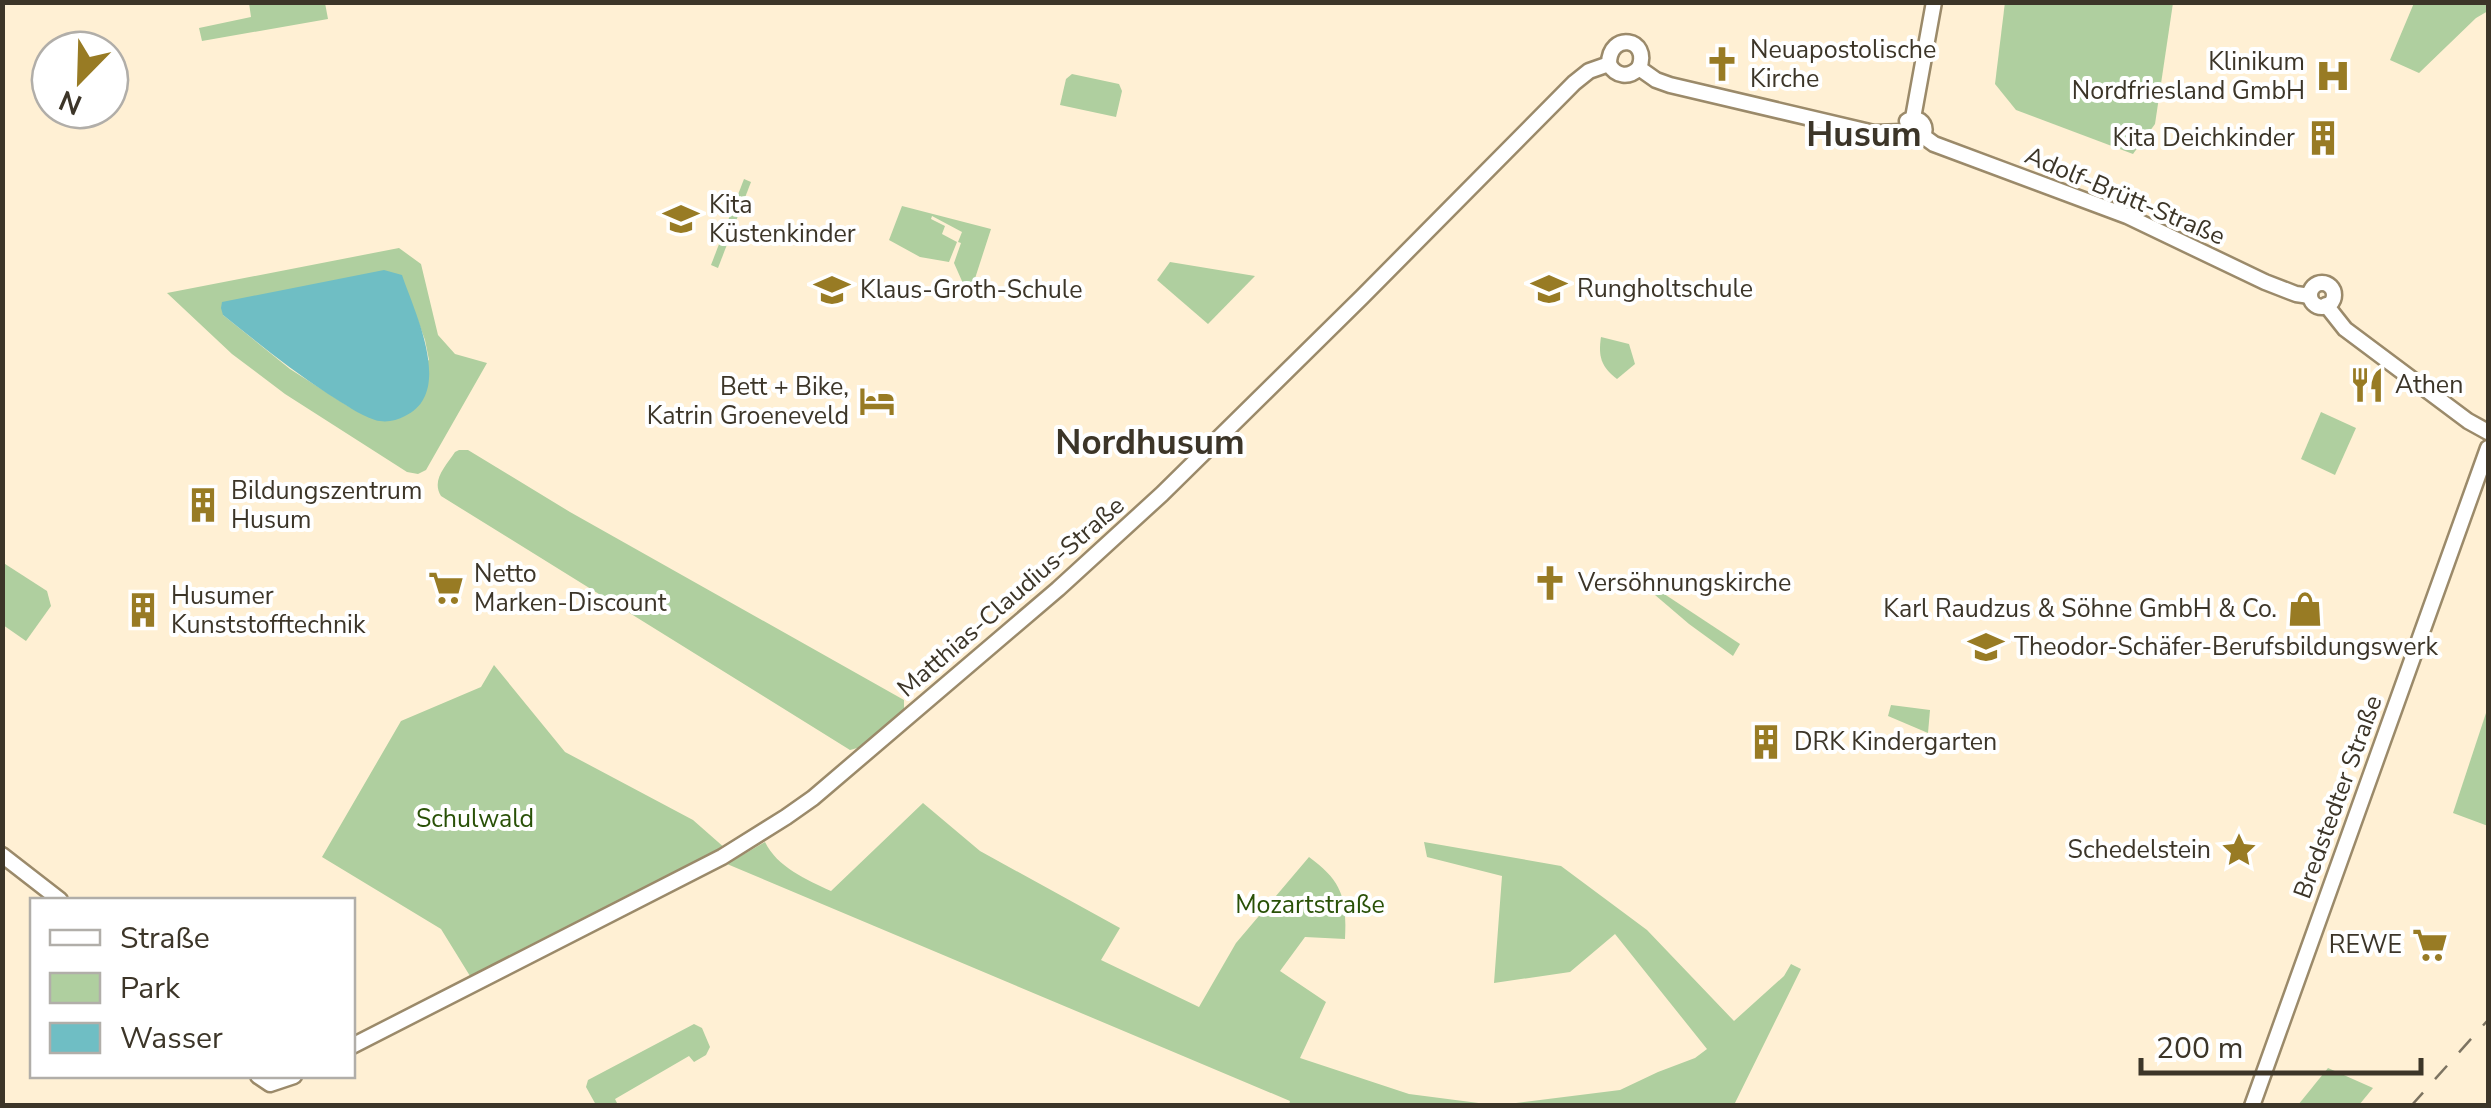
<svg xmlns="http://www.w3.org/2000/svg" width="2491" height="1108" font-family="'Nunito Sans',sans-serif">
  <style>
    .green { fill: #afcf9f; fill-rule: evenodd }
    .water { fill: #6fbec4 }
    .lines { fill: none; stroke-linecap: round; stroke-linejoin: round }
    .secondary-casing { stroke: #9b8a6a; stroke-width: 19 }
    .secondary { stroke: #fff; stroke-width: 14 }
    .rail { stroke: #7d7462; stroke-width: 2.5; stroke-dasharray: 18 18; stroke-linecap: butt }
    .labels { text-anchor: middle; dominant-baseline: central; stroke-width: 8; stroke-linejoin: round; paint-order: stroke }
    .poi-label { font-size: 25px; fill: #3c3528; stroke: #fff; text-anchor: start }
    .street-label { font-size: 25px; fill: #3c3528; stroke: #fff }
    .park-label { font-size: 25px; fill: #295107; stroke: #fff }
    .district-label { font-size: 35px; font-weight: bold; fill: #3c3528; stroke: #fff }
  </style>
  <rect width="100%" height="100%" fill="#fff0d4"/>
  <g class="green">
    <path d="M2005 2 2173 3 2155 124 2133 154 2016 110 1995 84Z"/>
    <path d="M2484 2 2488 5V11L2476 18 2419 73 2390 60 2414 3Z"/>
    <path d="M249 3H325L328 19 202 41 199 28 251 17Z"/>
    <path d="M1072 74 1119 84 1122 91 1116 117 1060 105 1066 79Z"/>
    <path d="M744 179 751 182 718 268 711 265Z"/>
    <path d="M902 206 991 229 969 297 954 263 961 243 958 242 962 232 932 216 931 219 945 226 942 234 957 242 949 262 920 257 889 240Z"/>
    <path d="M399 248 421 264 438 335 455 354 487 363 426 470 418 474 407 472 285 394 232 354 167 293ZM401 275 425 340 429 360 351 408 290 369 223 315Z"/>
    <path d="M1170 262 1255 276 1208 324 1157 280Z"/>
    <path d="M1601 337 1629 344 1635 364 1617 379C1601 367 1598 356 1601 337Z"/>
    <path d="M2321 412 2356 428 2335 475 2301 459Z"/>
    <path d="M459 450H468L570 512 904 700V710L861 747 850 750 441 496C431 480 446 466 455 452Z"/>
    <path d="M2 562 47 591 51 606 26 641 3 625Z"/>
    <path d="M1643 580 1740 644 1733 656 1689 624 1641 583Z"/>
    <path d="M494 665 565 752 693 820 726 849 470 976 441 929 322 857 401 721 481 687Z"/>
    <path d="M1891 705 1930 710 1928 733 1888 716Z"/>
    <path d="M2488 707V826L2453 813Z"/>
    <path d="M923 803 980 851 1120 928 1101 960 1199 1007 1236 943 1309 857C1342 881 1347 898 1345 939L1305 937 1280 971 1326 1002 1300 1058 1409 1094 1494 1105H1289L1290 1101 727 864 765 842C777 867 807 880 831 891Z"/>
    <path d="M1424 842 1561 866 1647 930 1734 1021 1784 976 1791 964 1801 969 1734 1105H1500L1620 1090 1658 1072 1695 1058 1707 1049 1615 934 1570 972 1494 983 1502 876 1427 857Z"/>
    <path d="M694 1024 702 1028 710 1047 706 1055 694 1062 689 1056 615 1099 618 1105H596L586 1087 588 1080Z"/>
    <path d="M2328 1068 2373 1088 2359 1105H2298Z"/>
  </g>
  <path class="water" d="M384 270 402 275C414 311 455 393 405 416 396 421 385 423 375 420 359 415 343 403 328 394 291 370 258 343 223 315L221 308 222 302Z"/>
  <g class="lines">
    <defs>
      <g id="secondary">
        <path d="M1609 64C1609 31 1651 38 1639 68"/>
        <path d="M1609 64C1616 77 1629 78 1639 68"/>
        <path d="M1639 68 1656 80 1670 85 1874 133 1902 132"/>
        <path d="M1913 118C1923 120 1927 127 1923 136L1934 144 2127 216 2265 282 2296 294 2310 296"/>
        <path d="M1907 121 1913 118 1934 2"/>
        <circle cx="2322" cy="295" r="12"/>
        <path d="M2326 305 2345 329 2468 421 2488 432"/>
        <path d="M2 855 60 900"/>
        <path d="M352 1046 722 857 786 817 813 798 1058 589 1162 494 1362 297 1574 83 1589 71 1609 64"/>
        <path d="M258 1076 270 1084 294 1076"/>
        <path d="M2252 1106 2488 448"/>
      </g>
    </defs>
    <use href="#secondary" class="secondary-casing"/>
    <use href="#secondary" class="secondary"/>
    <path class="rail" d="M2411 1106 2488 1020"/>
  </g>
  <defs>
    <symbol id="church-bare" viewBox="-9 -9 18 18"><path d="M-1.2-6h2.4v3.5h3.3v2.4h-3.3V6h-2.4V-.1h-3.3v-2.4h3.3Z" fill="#987b24" stroke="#fff" stroke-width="2.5" paint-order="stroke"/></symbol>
    <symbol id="hospital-bare" viewBox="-9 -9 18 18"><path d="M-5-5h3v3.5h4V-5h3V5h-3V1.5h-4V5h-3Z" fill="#987b24" stroke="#fff" stroke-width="2.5" paint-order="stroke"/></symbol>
    <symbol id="building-bare" viewBox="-9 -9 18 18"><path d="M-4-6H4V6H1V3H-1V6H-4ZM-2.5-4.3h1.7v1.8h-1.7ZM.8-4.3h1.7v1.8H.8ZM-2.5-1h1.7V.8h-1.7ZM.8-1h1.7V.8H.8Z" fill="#987b24" stroke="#fff" stroke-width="2.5" paint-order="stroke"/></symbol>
    <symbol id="school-bare" viewBox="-9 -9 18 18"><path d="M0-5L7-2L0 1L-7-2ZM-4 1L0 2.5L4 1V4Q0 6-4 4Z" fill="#987b24" stroke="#fff" stroke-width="2.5" paint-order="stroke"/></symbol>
    <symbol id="restaurant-bare" viewBox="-9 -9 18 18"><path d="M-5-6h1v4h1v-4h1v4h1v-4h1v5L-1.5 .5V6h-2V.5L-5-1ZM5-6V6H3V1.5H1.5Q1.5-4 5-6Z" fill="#987b24" stroke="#fff" stroke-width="2.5" paint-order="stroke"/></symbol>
    <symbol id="hotel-bare" viewBox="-9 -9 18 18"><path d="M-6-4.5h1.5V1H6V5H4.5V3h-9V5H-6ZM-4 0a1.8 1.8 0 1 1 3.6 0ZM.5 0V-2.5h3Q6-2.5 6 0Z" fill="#987b24" stroke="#fff" stroke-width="2.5" paint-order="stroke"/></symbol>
    <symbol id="supermarket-bare" viewBox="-9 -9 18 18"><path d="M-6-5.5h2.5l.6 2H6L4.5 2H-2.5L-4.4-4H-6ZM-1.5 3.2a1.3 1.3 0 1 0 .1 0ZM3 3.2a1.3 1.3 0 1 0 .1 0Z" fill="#987b24" stroke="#fff" stroke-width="2.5" paint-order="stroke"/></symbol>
    <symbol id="shop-bare" viewBox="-9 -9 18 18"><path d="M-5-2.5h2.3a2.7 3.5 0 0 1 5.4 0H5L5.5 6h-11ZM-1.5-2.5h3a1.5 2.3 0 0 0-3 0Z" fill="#987b24" stroke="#fff" stroke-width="2.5" paint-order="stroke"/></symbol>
    <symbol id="sight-bare" viewBox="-9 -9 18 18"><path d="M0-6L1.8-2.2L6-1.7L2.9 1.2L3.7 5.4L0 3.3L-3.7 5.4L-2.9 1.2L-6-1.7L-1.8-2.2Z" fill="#987b24" stroke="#fff" stroke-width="2.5" paint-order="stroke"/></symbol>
  </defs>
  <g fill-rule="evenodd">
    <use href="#church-bare" x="1697" y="39" width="50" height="50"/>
    <use href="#hospital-bare" x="2308" y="51" width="50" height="50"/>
    <use href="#building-bare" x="2298" y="113" width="50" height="50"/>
    <use href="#school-bare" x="656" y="194" width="50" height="50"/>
    <use href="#school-bare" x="1524" y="264" width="50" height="50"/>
    <use href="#school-bare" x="807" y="265" width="50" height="50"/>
    <use href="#restaurant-bare" x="2342" y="360" width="50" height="50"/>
    <use href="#hotel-bare" x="852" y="376" width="50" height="50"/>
    <use href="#building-bare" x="178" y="480" width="50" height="50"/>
    <use href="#church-bare" x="1525" y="558" width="50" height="50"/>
    <use href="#supermarket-bare" x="421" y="563" width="50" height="50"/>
    <use href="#shop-bare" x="2280" y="584" width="50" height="50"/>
    <use href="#building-bare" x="118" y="585" width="50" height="50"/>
    <use href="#school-bare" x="1961" y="622" width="50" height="50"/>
    <use href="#building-bare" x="1741" y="717" width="50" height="50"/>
    <use href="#sight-bare" x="2214" y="825" width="50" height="50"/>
    <use href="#supermarket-bare" x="2405" y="920" width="50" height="50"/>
  </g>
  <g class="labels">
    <g class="poi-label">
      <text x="1750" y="50">Neuapostolische<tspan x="1750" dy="29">Kirche</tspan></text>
      <text x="2305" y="62" text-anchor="end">Klinikum<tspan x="2305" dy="29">Nordfriesland GmbH</tspan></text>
      <text x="2295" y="138" text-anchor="end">Kita Deichkinder</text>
      <text x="709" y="205">Kita<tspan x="709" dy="29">Küstenkinder</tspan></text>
      <text x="1577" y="289">Rungholtschule</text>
      <text x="860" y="290">Klaus-Groth-Schule</text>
      <text x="2395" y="385">Athen</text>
      <text x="849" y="387" text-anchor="end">Bett + Bike,<tspan x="849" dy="29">Katrin Groeneveld</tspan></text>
      <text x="231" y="491">Bildungszentrum<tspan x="231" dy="29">Husum</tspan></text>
      <text x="474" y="574">Netto<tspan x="474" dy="29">Marken-Discount</tspan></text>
      <text x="1578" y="583">Versöhnungskirche</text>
      <text x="171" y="596">Husumer<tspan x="171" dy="29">Kunststofftechnik</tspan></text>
      <text x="2277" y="609" text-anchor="end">Karl Raudzus &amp; Söhne GmbH &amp; Co.</text>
      <text x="2014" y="647">Theodor-Schäfer-Berufsbildungswerk</text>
      <text x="1794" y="742">DRK Kindergarten</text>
      <text x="2211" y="850" text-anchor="end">Schedelstein</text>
      <text x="2402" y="945" text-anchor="end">REWE</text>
    </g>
    <g class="street-label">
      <text transform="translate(2125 196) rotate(23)">Adolf-Brütt-Straße</text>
      <text transform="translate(1011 597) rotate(-41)">Matthias-Claudius-Straße</text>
      <text transform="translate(2338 797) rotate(-70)">Bredstedter Straße</text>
    </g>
    <g class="park-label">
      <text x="475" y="819">Schulwald</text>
      <text x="1310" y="905">Mozartstraße</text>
    </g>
    <g class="district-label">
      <text x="1864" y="134">Husum</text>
      <text x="1150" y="442">Nordhusum</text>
    </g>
  </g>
  <rect width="2491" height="1108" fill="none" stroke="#3c3528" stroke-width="10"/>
  <rect x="30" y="898" width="325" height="180" fill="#ffffff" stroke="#b1aea9" stroke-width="2.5"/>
  <rect x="50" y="930" width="50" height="15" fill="#ffffff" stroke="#b1aea9" stroke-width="2.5"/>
  <text x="120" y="948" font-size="30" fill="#3c3528">Straße</text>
  <rect x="50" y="973" width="50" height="30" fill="#afcf9f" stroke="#b1aea9" stroke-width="2.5"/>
  <text x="120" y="998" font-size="30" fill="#3c3528">Park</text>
  <rect x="50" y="1023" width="50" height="30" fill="#6fbec4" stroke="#b1aea9" stroke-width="2.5"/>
  <text x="120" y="1048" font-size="30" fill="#3c3528">Wasser</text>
  <g transform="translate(80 80) rotate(203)"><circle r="48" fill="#ffffff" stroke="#b1aea9" stroke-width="2.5"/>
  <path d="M0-8L18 38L0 25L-18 38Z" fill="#987b24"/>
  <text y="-15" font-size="28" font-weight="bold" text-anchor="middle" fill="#3c3528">N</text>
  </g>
  <path d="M2141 1058v15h280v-15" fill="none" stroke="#3c3528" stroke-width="5"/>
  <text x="2156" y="1058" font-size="30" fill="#3c3528" stroke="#ffffff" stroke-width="8" paint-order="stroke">200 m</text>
</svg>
